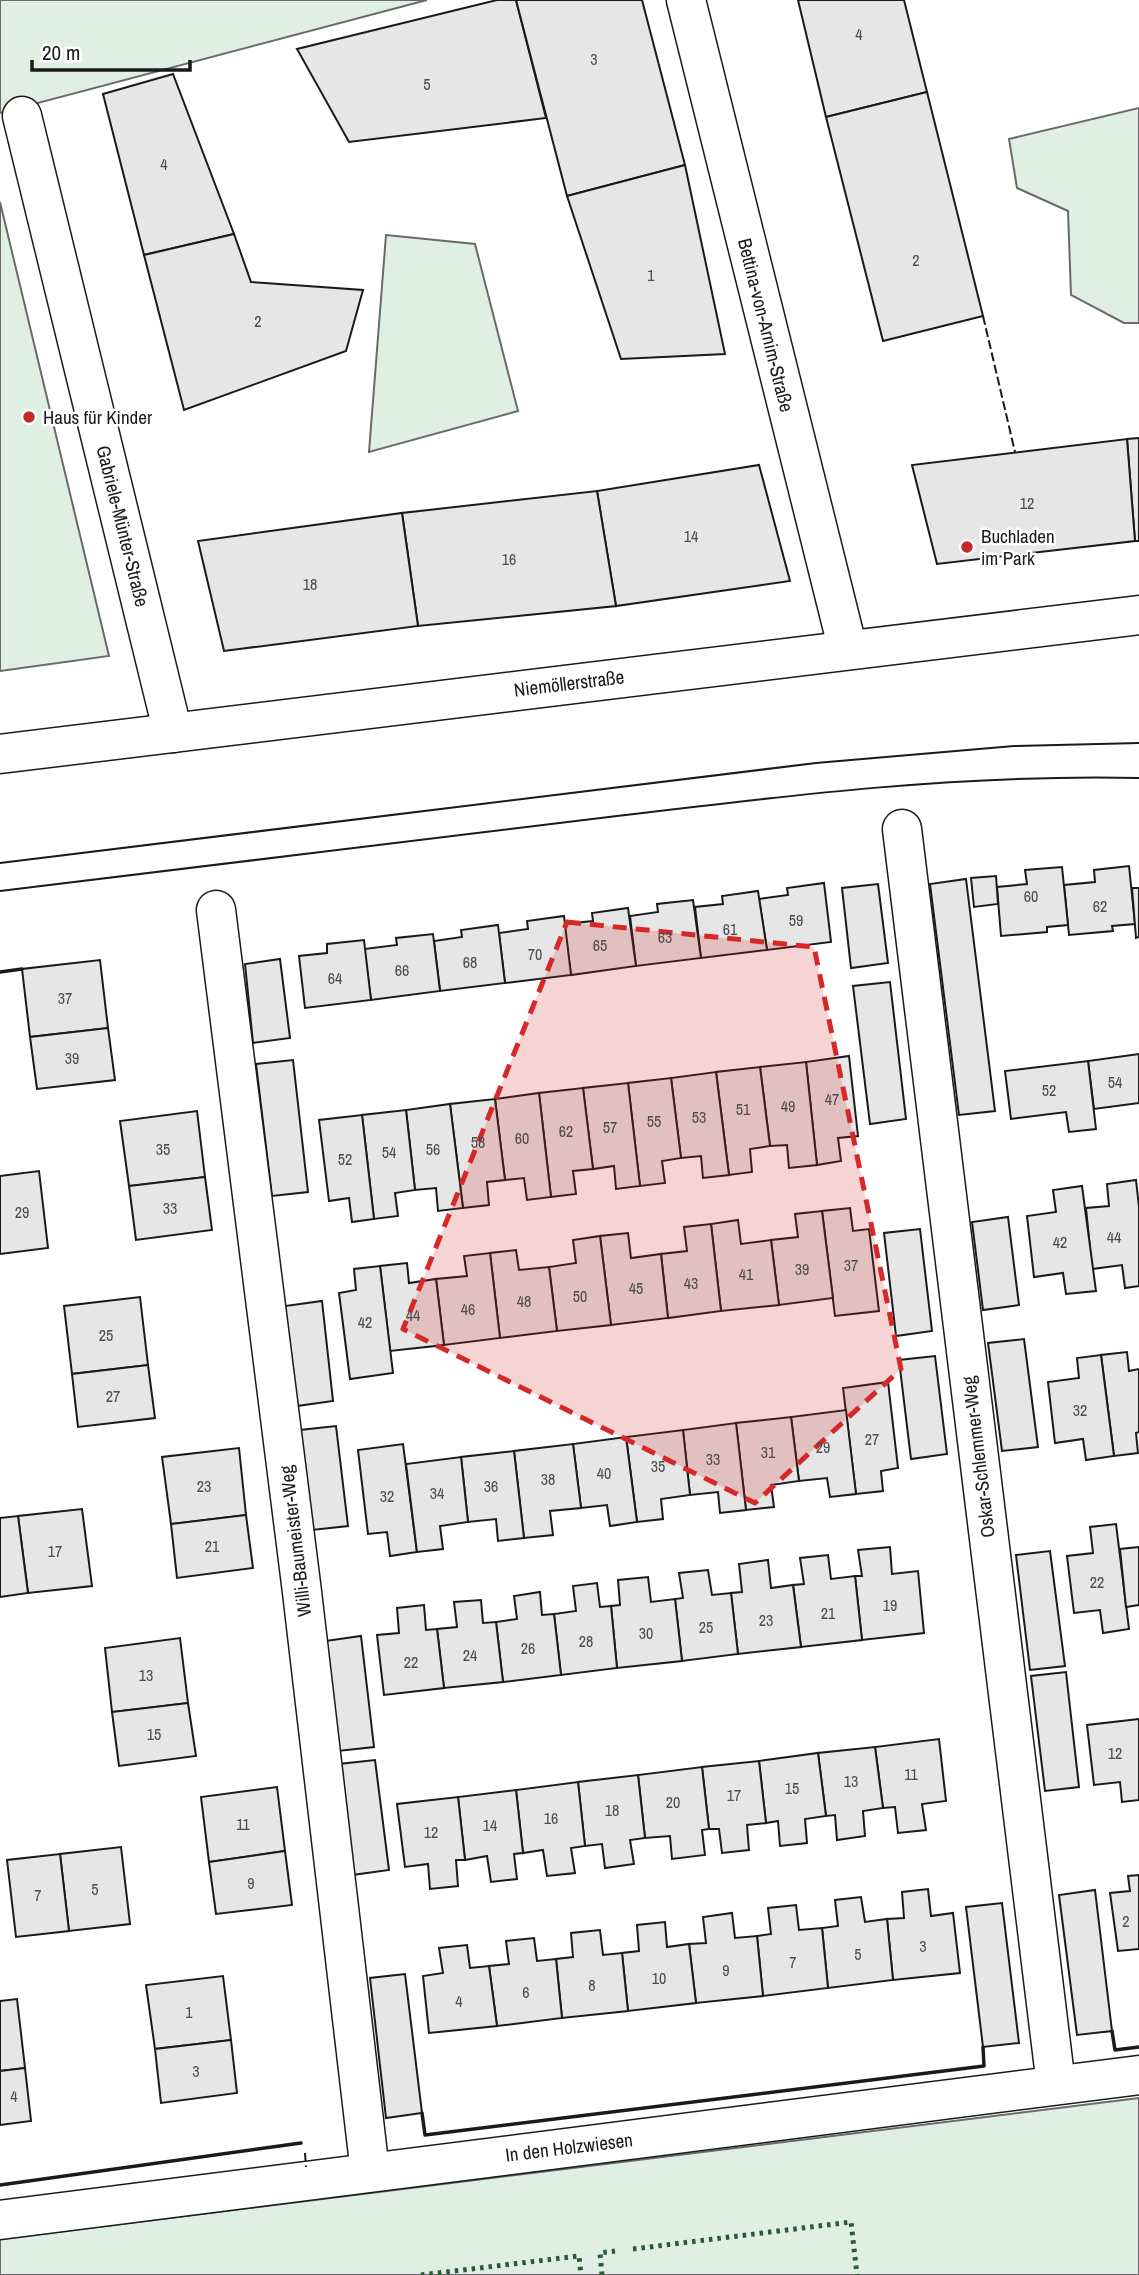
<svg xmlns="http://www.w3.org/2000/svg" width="1139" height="2275" font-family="'Archivo Narrow',sans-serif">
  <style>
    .green { fill: #e0efe3; stroke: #6a6a6a; stroke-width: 2 }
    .building { fill: #e6e6e6; stroke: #1a1a1a; stroke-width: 2 }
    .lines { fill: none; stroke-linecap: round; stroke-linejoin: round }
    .minor-casing { stroke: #1a1a1a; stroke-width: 41 }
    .major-casing { stroke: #1a1a1a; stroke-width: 41 }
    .minor { stroke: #fff; stroke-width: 38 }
    .major { stroke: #fff; stroke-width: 38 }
    .tram { stroke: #1a1a1a; stroke-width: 2 }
    .hedge { stroke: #2b5a34; stroke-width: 5; stroke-dasharray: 3.5 5; stroke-linecap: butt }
    .fence { stroke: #1a1a1a; stroke-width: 2; stroke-dasharray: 9 3.5; stroke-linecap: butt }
    .wall { stroke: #1a1a1a; stroke-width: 3.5 }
    .marked { fill: #d62828; fill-opacity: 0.2; stroke: #d62828; stroke-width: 5; stroke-dasharray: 14 9; stroke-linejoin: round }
    .poi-dot { fill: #c62828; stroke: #fff; stroke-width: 2.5 }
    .labels { text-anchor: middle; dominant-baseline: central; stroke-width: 5; stroke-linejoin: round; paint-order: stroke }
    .number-label { font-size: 16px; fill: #4d4d4d }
    .street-label { font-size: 19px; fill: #1a1a1a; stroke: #fff }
    .poi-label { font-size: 19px; fill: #1a1a1a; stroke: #fff; text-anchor: start }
  </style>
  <rect width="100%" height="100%" fill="#fff"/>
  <g class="green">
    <path d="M0 0H427L0 113Z"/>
    <path d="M1139 108V323H1124L1071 295 1068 211 1017 188 1009 139Z"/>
    <path d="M0 202 109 656 0 671Z"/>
    <path d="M386 235 475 244 518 411 369 452Z"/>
    <path d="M1139 2098V2275H0V2239Z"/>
  </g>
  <g class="building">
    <path d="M497 0H516L546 118 349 142 297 49Z"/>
    <path d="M516 0H642L685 165 567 196Z"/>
    <path d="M798 0H904L927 92 826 117Z"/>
    <path d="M173 74 234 234 144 255 103 94Z"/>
    <path d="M927 92 983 316 883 341 826 117Z"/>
    <path d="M685 165 725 354 621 359 567 196Z"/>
    <path d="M234 234 251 282 363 290 346 351 184 410 144 255Z"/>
    <path d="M1139 438V541H1135L1127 439Z"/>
    <path d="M1127 439 1135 541 937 564 912 465Z"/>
    <path d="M759 465 790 581 616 606 597 491Z"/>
    <path d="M597 491 616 606 418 626 402 513Z"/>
    <path d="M402 513 418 626 224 651 198 541Z"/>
    <path d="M1129 866 1135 924 1112 926 1113 931 1069 935 1064 885 1095 882 1094 870Z"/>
    <path d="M1062 867 1068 925 1047 927V932L1001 936 997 887 1027 884 1025 870Z"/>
    <path d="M996 876 998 904 974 907 971 878Z"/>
    <path d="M966 879 995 1111 959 1115 930 884Z"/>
    <path d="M824 883 831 942 767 950 759 899 788 895 787 888Z"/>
    <path d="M878 884 888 963 851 968 842 888Z"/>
    <path d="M1132 888H1139V937L1136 938Z"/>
    <path d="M758 891 767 950 701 958 695 907 723 904 722 896Z"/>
    <path d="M693 900 701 958 636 966 630 916 658 912 657 904Z"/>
    <path d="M628 908 636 966 571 975 564 924 593 921 592 913Z"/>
    <path d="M564 916 571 975 505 983 499 933 528 929 527 921Z"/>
    <path d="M498 925 505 983 440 991 434 941 462 937 461 930Z"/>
    <path d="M433 934 440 991 371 1000 364 949 397 945 396 938Z"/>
    <path d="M364 940 371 1000 305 1008 299 956 327 953V944Z"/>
    <path d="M280 959 290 1038 253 1043 245 964Z"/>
    <path d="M100 960 108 1028 30 1037 22 969Z"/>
    <path d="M890 982 906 1119 870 1124 853 986Z"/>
    <path d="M108 1028 115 1080 37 1089 30 1037Z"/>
    <path d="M1139 1054V1103L1094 1109 1088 1061Z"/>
    <path d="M849 1056 858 1136 838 1138 841 1161 817 1165 806 1062Z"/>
    <path d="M293 1060 308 1192 272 1196 256 1064Z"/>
    <path d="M1088 1061 1096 1129 1069 1132 1066 1112 1011 1119 1005 1071Z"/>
    <path d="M806 1062 817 1165 789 1168 787 1145 770 1146 760 1067Z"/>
    <path d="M760 1067 770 1146 750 1149 752 1172 729 1175 716 1072Z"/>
    <path d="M716 1072 729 1175 703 1178 701 1156 681 1158 671 1078Z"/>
    <path d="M671 1078 681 1158 662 1161 665 1183 640 1186 628 1083Z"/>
    <path d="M628 1083 640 1186 616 1189 614 1166 593 1169 583 1088Z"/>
    <path d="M583 1088 593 1169 573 1171 576 1194 551 1197 539 1093Z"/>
    <path d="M539 1093 551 1197 527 1200 524 1178 505 1180 495 1099Z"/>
    <path d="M495 1099 505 1180 487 1182 489 1205 463 1208 450 1104Z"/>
    <path d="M450 1104 463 1208 438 1211 436 1188 415 1190 406 1110Z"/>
    <path d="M406 1110 415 1190 395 1193 398 1216 374 1219 362 1115Z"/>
    <path d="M197 1111 205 1177 129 1186 120 1121Z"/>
    <path d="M362 1115 374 1219 352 1222 349 1198 329 1201 319 1120Z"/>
    <path d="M39 1171 48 1248 0 1254V1176Z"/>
    <path d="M205 1177 212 1230 136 1240 129 1186Z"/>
    <path d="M1136 1180 1139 1207V1286L1125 1288 1122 1265 1092 1269 1086 1208 1109 1206 1107 1184Z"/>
    <path d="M1082 1186 1096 1291 1066 1294 1063 1273 1034 1277 1027 1216 1056 1212 1053 1190Z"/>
    <path d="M850 1208 853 1231 869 1229 879 1311 835 1316 822 1211Z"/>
    <path d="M822 1211 833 1298 779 1305 771 1240 798 1237 795 1214Z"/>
    <path d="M1008 1217 1019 1305 983 1310 972 1222Z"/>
    <path d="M738 1220 741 1244 771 1240 779 1305 721 1311 711 1224Z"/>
    <path d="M711 1224 721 1311 668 1318 661 1254 687 1251 684 1227Z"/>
    <path d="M920 1229 932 1331 896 1336 884 1233Z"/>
    <path d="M628 1233 631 1258 661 1254 668 1318 611 1325 600 1236Z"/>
    <path d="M600 1236 611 1325 557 1331 549 1267 576 1263 573 1240Z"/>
    <path d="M516 1250 519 1270 549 1267 557 1331 500 1338 490 1253Z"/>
    <path d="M490 1253 500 1338 444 1345 436 1279 467 1276 464 1256Z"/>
    <path d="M407 1263 409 1283 436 1279 444 1345 390 1351 380 1266Z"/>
    <path d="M380 1266 393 1373 350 1379 339 1293 356 1290 354 1269Z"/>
    <path d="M140 1297 148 1365 72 1374 64 1306Z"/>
    <path d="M322 1301 333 1401 297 1406 285 1306Z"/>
    <path d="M1024 1339 1038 1447 1002 1451 988 1343Z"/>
    <path d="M1127 1352 1129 1371 1139 1369V1432L1136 1433 1138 1453 1114 1456 1101 1355Z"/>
    <path d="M1101 1355 1114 1456 1086 1460 1083 1439 1055 1443 1048 1382 1079 1378 1077 1358Z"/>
    <path d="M935 1356 947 1454 911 1459 899 1360Z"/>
    <path d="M148 1365 155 1418 78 1427 72 1374Z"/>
    <path d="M888 1382 898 1468 881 1471 883 1491 856 1494 843 1388Z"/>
    <path d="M846 1410 856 1494 830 1497 827 1478 799 1481 791 1417Z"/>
    <path d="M791 1417 799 1481 771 1485 774 1507 746 1510 736 1423Z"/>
    <path d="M736 1423 746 1510 720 1513 718 1492 690 1495 683 1430Z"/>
    <path d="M336 1426 348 1526 312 1530 300 1430Z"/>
    <path d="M683 1430 690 1495 661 1499 663 1519 637 1522 626 1437Z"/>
    <path d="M626 1437 637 1522 610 1526 607 1505 581 1508 573 1444Z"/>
    <path d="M403 1444 417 1552 390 1556 387 1532 368 1534 358 1450Z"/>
    <path d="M573 1444 581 1508 550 1511 553 1535 524 1538 514 1451Z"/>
    <path d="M239 1448 246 1515 171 1524 162 1457Z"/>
    <path d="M514 1451 524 1538 498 1541 496 1519 468 1522 461 1457Z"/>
    <path d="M461 1457 468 1522 440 1526 443 1549 417 1552 406 1464Z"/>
    <path d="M82 1509 92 1586 28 1593 18 1516Z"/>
    <path d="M246 1515 253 1568 177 1578 171 1524Z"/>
    <path d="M18 1516 28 1593 0 1597V1518Z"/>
    <path d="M1116 1524 1129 1629 1103 1633 1100 1610 1074 1613 1067 1556 1093 1553 1090 1527Z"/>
    <path d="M890 1547 892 1574 918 1571 924 1633 862 1640 855 1576H862L858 1550Z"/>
    <path d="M1139 1547V1605L1126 1607 1120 1549Z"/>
    <path d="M1050 1551 1065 1666 1030 1670 1016 1555Z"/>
    <path d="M828 1555 831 1579 855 1576 862 1640 801 1647 793 1585 804 1584 800 1558Z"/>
    <path d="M768 1560 771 1588 793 1585 801 1647 738 1654 731 1593 742 1592 739 1564Z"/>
    <path d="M708 1570 712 1595 731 1593 738 1654 682 1661 675 1599 683 1598 679 1573Z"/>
    <path d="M648 1577 651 1602 675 1599 682 1661 617 1668 611 1606 620 1605 618 1580Z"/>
    <path d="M597 1583 600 1607 611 1606 617 1668 561 1675 554 1614 576 1611 573 1586Z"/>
    <path d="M540 1592 542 1615 554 1614 561 1675 503 1682 496 1622 517 1619 514 1596Z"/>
    <path d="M481 1600 483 1623 496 1622 503 1682 444 1688 437 1629 457 1627 454 1602Z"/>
    <path d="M424 1605 426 1630 437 1629 444 1688 384 1695 377 1635 399 1633 397 1608Z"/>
    <path d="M361 1636 374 1747 338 1751 325 1641Z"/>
    <path d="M180 1638 188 1703 112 1712 105 1648Z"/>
    <path d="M1066 1672 1079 1787 1045 1791 1031 1676Z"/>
    <path d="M188 1703 196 1756 119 1766 112 1712Z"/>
    <path d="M1139 1719V1800L1122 1802 1120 1782 1094 1785 1087 1725Z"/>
    <path d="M939 1739 946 1801 922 1804 926 1830 898 1833 895 1807 883 1808 875 1747Z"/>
    <path d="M875 1747 883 1808 863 1811 865 1836 837 1840 835 1815 826 1816 818 1753Z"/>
    <path d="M818 1753 826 1816 805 1819 807 1843 780 1846 778 1821 766 1823 759 1761Z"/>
    <path d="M375 1760 389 1870 352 1875 339 1764Z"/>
    <path d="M759 1761 766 1823 747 1825 749 1850 722 1853 719 1829H709L702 1767Z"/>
    <path d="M702 1767 709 1829 702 1830 705 1855 672 1859 670 1836 645 1838 638 1775Z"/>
    <path d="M638 1775 645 1838 630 1840 634 1864 605 1868 602 1844 585 1846 578 1782Z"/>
    <path d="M578 1782 585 1846 571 1848 575 1873 547 1876 543 1850 523 1853 516 1790Z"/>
    <path d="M277 1787 285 1851 209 1862 201 1797Z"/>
    <path d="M516 1790 523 1853 514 1854 517 1879 491 1882 487 1856 465 1860 458 1797Z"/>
    <path d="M458 1797 465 1860H456L458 1886 430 1889 428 1864 405 1867 397 1804Z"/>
    <path d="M121 1847 130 1924 69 1931 60 1854Z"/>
    <path d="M285 1851 292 1905 216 1914 209 1862Z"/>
    <path d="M60 1854 69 1931 16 1937 7 1860Z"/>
    <path d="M1139 1875V1949L1118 1951 1110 1893 1130 1891 1128 1876Z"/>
    <path d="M928 1889 931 1916 953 1913 960 1973 893 1980 887 1919 904 1918 902 1892Z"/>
    <path d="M1095 1890 1112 2031 1077 2035 1059 1895Z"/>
    <path d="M861 1897 865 1922 887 1919 893 1980 828 1988 822 1928 838 1926 835 1900Z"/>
    <path d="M1002 1903 1019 2043 983 2047 966 1907Z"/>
    <path d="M796 1905 799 1930 822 1928 828 1988 763 1996 757 1936 771 1934 768 1908Z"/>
    <path d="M732 1913 735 1938 757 1936 763 1996 696 2003 689 1944 706 1943 703 1917Z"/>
    <path d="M665 1922 667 1947 689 1944 696 2003 628 2011 622 1953 639 1951 637 1925Z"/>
    <path d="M600 1930 603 1955 622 1953 628 2011 562 2018 556 1959 573 1957 571 1933Z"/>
    <path d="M534 1938 537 1961 556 1959 562 2018 497 2026 489 1966 509 1964 506 1941Z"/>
    <path d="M467 1945 470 1968 489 1966 497 2026 429 2033 423 1976 443 1973 439 1948Z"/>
    <path d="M405 1974 422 2113 386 2118 370 1978Z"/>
    <path d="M223 1976 231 2040 155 2049 146 1985Z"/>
    <path d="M17 1999 25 2068 0 2071V2001Z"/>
    <path d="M231 2040 237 2093 161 2103 155 2049Z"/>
    <path d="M25 2068 31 2121 0 2125V2071Z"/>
  </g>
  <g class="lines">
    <defs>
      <g id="minor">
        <path d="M686 0 848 650"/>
        <path d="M22 116 173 733"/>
        <path d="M902 829 1056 2085"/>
        <path d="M216 910 302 1592 370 2172"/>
        <path d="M0 2220 1139 2075"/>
      </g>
      <path id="major" d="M0 754 1139 615"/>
    </defs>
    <use href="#minor" class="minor-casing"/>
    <use href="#major" class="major-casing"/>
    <use href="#minor" class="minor"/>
    <use href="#major" class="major"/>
    <g class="tram">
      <path d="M0 863 816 763 1014 746 1139 743"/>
      <path d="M0 891C206 867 411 840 617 816 790 795 964 774 1139 778"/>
    </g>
    <g class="hedge">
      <path d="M633 2249 851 2222 857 2275"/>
      <path d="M421 2275 579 2256 581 2275"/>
      <path d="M602 2275 600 2253 615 2251"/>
    </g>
    <g class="fence">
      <path d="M983 316 1015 452"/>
      <path d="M305 2153 306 2167"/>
    </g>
    <g class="wall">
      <path d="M0 972 22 969"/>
      <path d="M1112 2031 1115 2050 1139 2047"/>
      <path d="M422 2113 425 2135 984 2066 983 2047"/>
      <path d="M0 2185 301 2143"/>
    </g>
  </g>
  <path class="marked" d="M567 922 814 947 901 1369 755 1503 403 1329Z"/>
  <g class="poi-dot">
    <circle cx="29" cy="417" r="7"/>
    <circle cx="967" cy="547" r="7"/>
  </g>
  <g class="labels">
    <g class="number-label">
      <text x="859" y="34">4</text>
      <text x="594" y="59">3</text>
      <text x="427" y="84">5</text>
      <text x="164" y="164">4</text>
      <text x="916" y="260">2</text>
      <text x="651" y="275">1</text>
      <text x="258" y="321">2</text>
      <text x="1027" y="503">12</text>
      <text x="691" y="536">14</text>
      <text x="509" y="559">16</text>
      <text x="310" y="584">18</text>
      <text x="1031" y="896">60</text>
      <text x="1100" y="906">62</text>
      <text x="796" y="920">59</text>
      <text x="730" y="929">61</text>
      <text x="665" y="937">63</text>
      <text x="600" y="945">65</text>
      <text x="535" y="954">70</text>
      <text x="470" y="962">68</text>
      <text x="402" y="970">66</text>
      <text x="335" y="978">64</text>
      <text x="65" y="998">37</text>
      <text x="72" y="1058">39</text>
      <text x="1115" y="1082">54</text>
      <text x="1049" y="1090">52</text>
      <text x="832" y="1099">47</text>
      <text x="788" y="1106">49</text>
      <text x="743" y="1109">51</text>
      <text x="699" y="1117">53</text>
      <text x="654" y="1121">55</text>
      <text x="610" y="1127">57</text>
      <text x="566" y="1131">62</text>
      <text x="522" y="1138">60</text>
      <text x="478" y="1142">58</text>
      <text x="163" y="1149">35</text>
      <text x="433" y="1149">56</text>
      <text x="389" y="1152">54</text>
      <text x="345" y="1159">52</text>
      <text x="170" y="1208">33</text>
      <text x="22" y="1212">29</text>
      <text x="1114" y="1237">44</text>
      <text x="1060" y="1242">42</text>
      <text x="851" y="1265">37</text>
      <text x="802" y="1269">39</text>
      <text x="746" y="1274">41</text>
      <text x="691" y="1283">43</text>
      <text x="636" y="1288">45</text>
      <text x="580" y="1296">50</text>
      <text x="524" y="1301">48</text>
      <text x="468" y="1309">46</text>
      <text x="413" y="1315">44</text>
      <text x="365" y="1322">42</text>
      <text x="106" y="1335">25</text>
      <text x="113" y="1396">27</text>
      <text x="1080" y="1410">32</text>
      <text x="872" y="1439">27</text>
      <text x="823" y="1447">29</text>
      <text x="768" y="1452">31</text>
      <text x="713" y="1459">33</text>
      <text x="658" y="1466">35</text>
      <text x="604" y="1473">40</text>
      <text x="548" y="1479">38</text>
      <text x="204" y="1486">23</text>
      <text x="491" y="1486">36</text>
      <text x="437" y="1493">34</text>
      <text x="387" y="1496">32</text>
      <text x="212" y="1546">21</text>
      <text x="55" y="1551">17</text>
      <text x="1097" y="1582">22</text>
      <text x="890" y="1605">19</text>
      <text x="828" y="1613">21</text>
      <text x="766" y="1620">23</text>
      <text x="706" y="1627">25</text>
      <text x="646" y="1633">30</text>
      <text x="586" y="1641">28</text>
      <text x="528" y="1648">26</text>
      <text x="470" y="1655">24</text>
      <text x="411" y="1662">22</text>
      <text x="146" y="1675">13</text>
      <text x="154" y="1734">15</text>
      <text x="1115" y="1753">12</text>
      <text x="911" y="1774">11</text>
      <text x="851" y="1781">13</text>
      <text x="792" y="1788">15</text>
      <text x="734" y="1795">17</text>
      <text x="673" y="1802">20</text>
      <text x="612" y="1810">18</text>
      <text x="551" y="1818">16</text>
      <text x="243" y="1824">11</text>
      <text x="490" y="1825">14</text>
      <text x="431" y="1832">12</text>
      <text x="251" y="1883">9</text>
      <text x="95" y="1889">5</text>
      <text x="38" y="1895">7</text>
      <text x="1126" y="1921">2</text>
      <text x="923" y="1946">3</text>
      <text x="858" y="1954">5</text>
      <text x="793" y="1962">7</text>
      <text x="726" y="1970">9</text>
      <text x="659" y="1978">10</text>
      <text x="592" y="1985">8</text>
      <text x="526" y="1992">6</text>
      <text x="459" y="2001">4</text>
      <text x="189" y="2012">1</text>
      <text x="196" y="2071">3</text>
      <text x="14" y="2096">4</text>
    </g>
    <g class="street-label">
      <text transform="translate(766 325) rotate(76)">Bettina-von-Arnim-Straße</text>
      <text transform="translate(123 526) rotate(76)">Gabriele-Münter-Straße</text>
      <text transform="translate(569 683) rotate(-7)">Niemöllerstraße</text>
      <text transform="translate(978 1457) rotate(-97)">Oskar-Schlemmer-Weg</text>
      <text transform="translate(295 1541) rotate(-97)">Willi-Baumeister-Weg</text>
      <text transform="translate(569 2147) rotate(-7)">In den Holzwiesen</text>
    </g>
    <g class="poi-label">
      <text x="43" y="417">Haus für Kinder</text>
      <text x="981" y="536">Buchladen<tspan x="981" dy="22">im Park</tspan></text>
    </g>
  </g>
  <path d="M32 60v10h158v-10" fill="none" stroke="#1a1a1a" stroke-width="3.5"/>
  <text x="42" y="60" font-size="21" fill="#1a1a1a" stroke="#ffffff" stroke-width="5" paint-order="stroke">20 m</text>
</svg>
